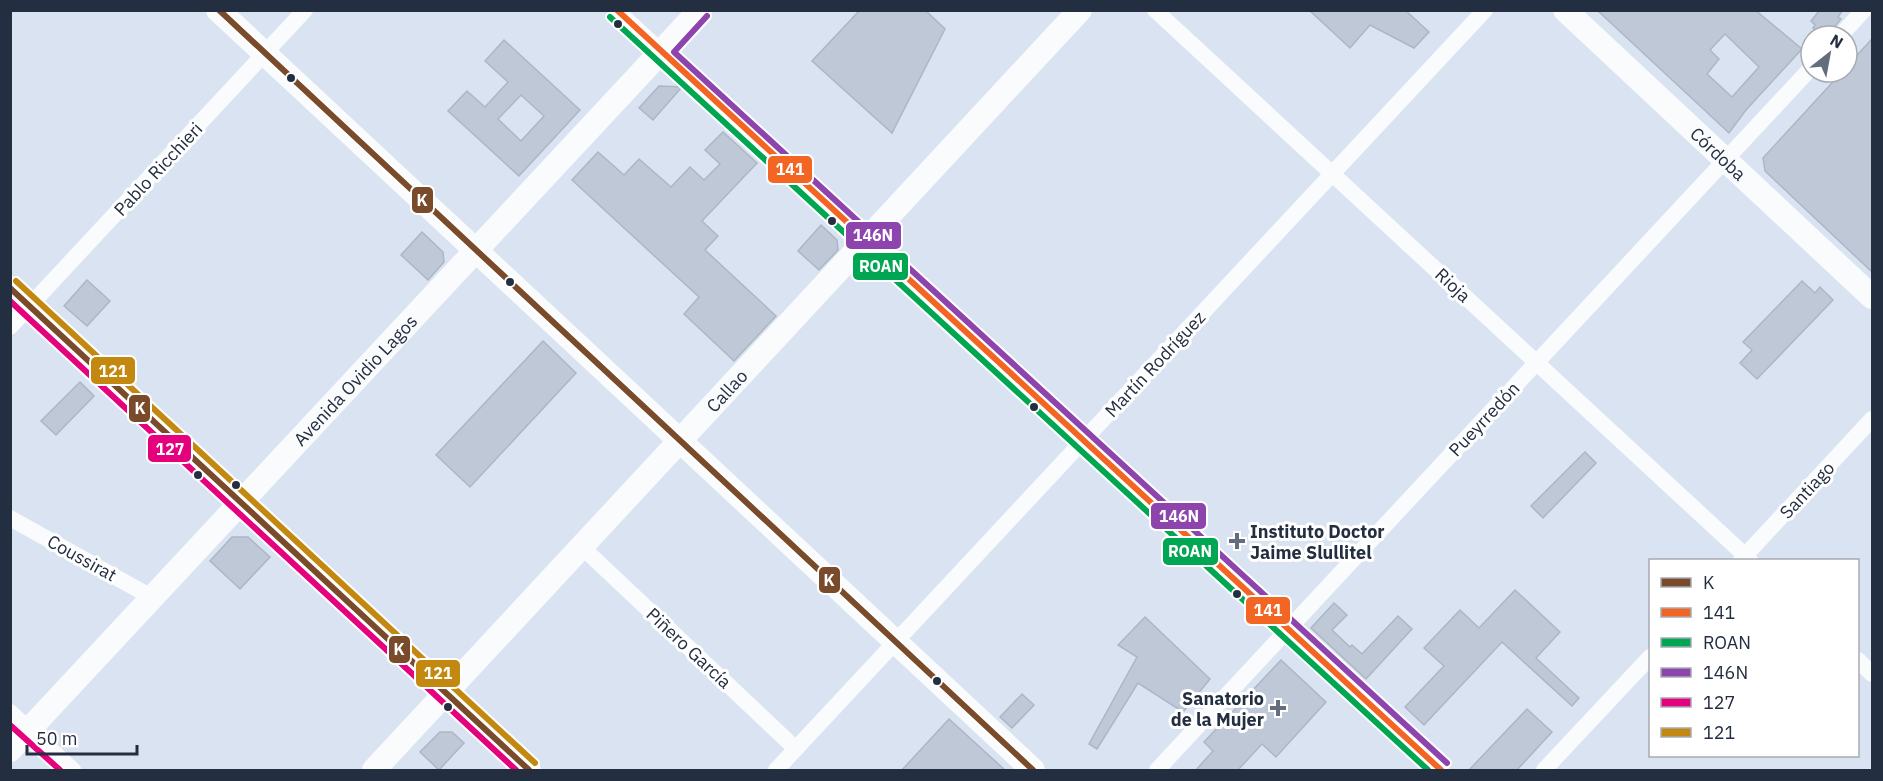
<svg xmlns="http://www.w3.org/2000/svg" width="1883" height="781" font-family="'IBM Plex Sans',sans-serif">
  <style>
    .building { fill: #bec8d7; stroke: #adb6c5; stroke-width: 1.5; fill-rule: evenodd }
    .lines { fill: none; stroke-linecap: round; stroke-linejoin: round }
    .street { stroke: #f9fbfd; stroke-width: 16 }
    .secondary { stroke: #f9fbfd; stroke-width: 24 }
    .bus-1-casing { stroke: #fff; stroke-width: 10 }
    .bus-2-casing { stroke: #fff; stroke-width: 10 }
    .bus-3-casing { stroke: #fff; stroke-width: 10 }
    .bus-4-casing { stroke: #fff; stroke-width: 10 }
    .bus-5-casing { stroke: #fff; stroke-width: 10 }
    .bus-6-casing { stroke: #fff; stroke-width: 10 }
    .bus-1 { stroke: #7a4b2a; stroke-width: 6 }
    .bus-2 { stroke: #f26522; stroke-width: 6 }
    .bus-3 { stroke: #00a651; stroke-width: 6 }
    .bus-4 { stroke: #8e44ad; stroke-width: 6 }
    .bus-5 { stroke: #e5007d; stroke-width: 6 }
    .bus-6 { stroke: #c28810; stroke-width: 6 }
    .bus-dot { fill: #232e40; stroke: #fff; stroke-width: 2 }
    .poi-dot { fill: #636d7e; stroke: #fff; stroke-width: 2 }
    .labels { text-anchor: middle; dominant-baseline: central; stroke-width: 6; stroke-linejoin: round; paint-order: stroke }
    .street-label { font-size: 18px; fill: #232e40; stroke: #fff }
    .poi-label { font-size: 18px; font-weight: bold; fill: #232e40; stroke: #fff; text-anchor: start }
    .line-badge { stroke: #fff; stroke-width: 2 }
    .badge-label { font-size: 16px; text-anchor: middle; font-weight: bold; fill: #fff }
  </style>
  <rect width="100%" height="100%" fill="#dae3f2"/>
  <g class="building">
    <path d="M860 10H925L945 29 892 133 812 61Z"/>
    <path d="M1309 10H1405L1429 32 1414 48 1370 25 1350 48Z"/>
    <path d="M1597 10H1755L1802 49 1746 110 1729 133ZM1725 34 1759 67 1732 97 1707 74 1719 59 1710 50Z"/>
    <path d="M1820 10H1843L1838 17 1841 19 1827 36H1823L1813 28 1815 25 1811 21Z"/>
    <path d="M1872 39V272L1765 171 1763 158 1842 72H1847V66Z"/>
    <path d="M504 40 580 110 519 176 448 111 467 91 485 107 508 82 485 61ZM521 95 544 116 521 141 498 119Z"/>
    <path d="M659 86 682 87 653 120 639 108Z"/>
    <path d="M723 132 757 163 702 221 718 236 705 250 776 316 734 361 684 314 699 297 572 180 598 152 624 175 639 159 671 187 690 167 704 180 720 164 705 150Z"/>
    <path d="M821 225 837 240 838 250 819 270 798 251Z"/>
    <path d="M422 232 443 252 444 262 428 280 401 255Z"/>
    <path d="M87 280 110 301 87 326 64 306Z"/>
    <path d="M1802 281 1815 293 1820 287 1833 300 1757 379 1740 363 1752 350 1743 342Z"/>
    <path d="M543 341 576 373 470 487 436 455Z"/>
    <path d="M80 382 94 396 56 435 41 421Z"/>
    <path d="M1585 452 1596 463 1543 518 1531 506Z"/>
    <path d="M232 537H248L270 557 240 589 210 561Z"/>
    <path d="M1515 590 1560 632 1536 658 1579 698 1572 706 1502 642 1424 725 1405 707 1444 666 1424 648 1460 610 1479 628Z"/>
    <path d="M1334 603 1347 615 1332 630 1350 647 1352 645 1362 654 1398 616 1412 629 1366 679 1311 628Z"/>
    <path d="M1145 617 1210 679 1183 712 1138 683 1097 749 1089 744 1137 657 1118 645Z"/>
    <path d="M1281 660 1326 702 1276 757 1262 744 1237 771H1195L1213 751 1204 742Z"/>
    <path d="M1022 694 1034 705 1012 728 1000 717Z"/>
    <path d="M1527 709 1552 732 1516 771H1468Z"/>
    <path d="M949 719 1006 771H901Z"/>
    <path d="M440 732H452L464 743 439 770 420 752Z"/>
  </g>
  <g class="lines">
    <g class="street">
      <path d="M616 10 1441 770"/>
      <path d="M1155 10 1750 560"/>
      <path d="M1840 36 1864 10"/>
      <path d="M10 327 305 10"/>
      <path d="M10 518 153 598"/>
      <path d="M582 547 796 749"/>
      <path d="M1741 560 1872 419"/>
      <path d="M1858 660 1872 674"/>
      <path d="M10 712 73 770"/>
      <path d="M776 770 1485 10"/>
      <path d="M1157 770 1811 68"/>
      <path d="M1544 770 1650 657"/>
    </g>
    <g class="secondary">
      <path d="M218 10 1033 770"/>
      <path id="s1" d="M1565 10 1872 297"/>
      <path d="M10 288 529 770"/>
      <path id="s2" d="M10 750 700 10"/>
      <path id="s3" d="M374 770 1080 10"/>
    </g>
    <defs>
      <g id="bus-1">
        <path d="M219 10 1033 770"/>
        <path d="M10 288 529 770"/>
      </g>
      <path id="bus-2" d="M617 10 1441 770"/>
      <path id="bus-3" d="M610 17 1428 770"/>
      <path id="bus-4" d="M707 16 674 52 1447 763"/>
      <g id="bus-5">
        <path d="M10 301 516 770"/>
        <path d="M10 725 60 770"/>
      </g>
      <path id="bus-6" d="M16 281 535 763"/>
    </defs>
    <use href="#bus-1" class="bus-1-casing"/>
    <use href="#bus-2" class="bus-2-casing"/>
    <use href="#bus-3" class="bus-3-casing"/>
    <use href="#bus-4" class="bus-4-casing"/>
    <use href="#bus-5" class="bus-5-casing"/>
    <use href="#bus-6" class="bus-6-casing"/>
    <use href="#bus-1" class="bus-1"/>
    <use href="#bus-2" class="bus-2"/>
    <use href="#bus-3" class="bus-3"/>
    <use href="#bus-4" class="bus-4"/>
    <use href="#bus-5" class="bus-5"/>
    <use href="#bus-6" class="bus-6"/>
  </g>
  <g class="bus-dot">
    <circle cx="618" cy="24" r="5"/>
    <circle cx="291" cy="78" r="5"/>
    <circle cx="832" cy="221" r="5"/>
    <circle cx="510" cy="282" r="5"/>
    <circle cx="1034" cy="407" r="5"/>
    <circle cx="198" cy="475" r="5"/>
    <circle cx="236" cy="485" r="5"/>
    <circle cx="1237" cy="594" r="5"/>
    <circle cx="937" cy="681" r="5"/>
    <circle cx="448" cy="707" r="5"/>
  </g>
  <g class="poi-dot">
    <path d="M1234 532h6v6h6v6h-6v6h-6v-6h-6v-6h6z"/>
    <path d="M1275 699h6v6h6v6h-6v6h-6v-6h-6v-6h6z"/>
  </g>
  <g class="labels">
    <g class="street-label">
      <text stroke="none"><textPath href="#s1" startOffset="210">Córdoba</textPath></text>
      <text transform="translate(158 169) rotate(-47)">Pablo Ricchieri</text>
      <text transform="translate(1453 285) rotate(43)">Rioja</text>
      <text transform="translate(1155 364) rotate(-47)">Martín Rodríguez</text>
      <text stroke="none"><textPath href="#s2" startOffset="506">Avenida Ovidio Lagos</textPath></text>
      <text stroke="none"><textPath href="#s3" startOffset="518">Callao</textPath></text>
      <text transform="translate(1484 419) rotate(-47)">Pueyrredón</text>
      <text transform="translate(1807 490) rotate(-47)">Santiago</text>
      <text transform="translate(82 558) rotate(29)">Coussirat</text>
      <text transform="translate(689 648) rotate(43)">Piñero García</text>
    </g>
    <g class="poi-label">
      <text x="1250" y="531">Instituto Doctor<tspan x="1250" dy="21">Jaime Slullitel</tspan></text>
      <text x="1264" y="698" text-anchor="end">Sanatorio<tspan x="1264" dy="21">de la Mujer</tspan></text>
    </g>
  </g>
  <g class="line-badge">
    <rect x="767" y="155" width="46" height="29" rx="6" fill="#f26522"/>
    <rect x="411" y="186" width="23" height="28" rx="6" fill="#7a4b2a"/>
    <rect x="845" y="221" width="57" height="29" rx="6" fill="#8e44ad"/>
    <rect x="852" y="252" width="57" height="29" rx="6" fill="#00a651"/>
    <rect x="90" y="356" width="46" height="29" rx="6" fill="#c28810"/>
    <rect x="128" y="394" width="23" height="29" rx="6" fill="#7a4b2a"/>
    <rect x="147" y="434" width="45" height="29" rx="6" fill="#e5007d"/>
    <rect x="1150" y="502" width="57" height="28" rx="6" fill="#8e44ad"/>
    <rect x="1162" y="537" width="57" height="29" rx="6" fill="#00a651"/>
    <rect x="818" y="566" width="23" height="28" rx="6" fill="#7a4b2a"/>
    <rect x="1245" y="596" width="46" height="29" rx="6" fill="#f26522"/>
    <rect x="388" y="635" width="23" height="29" rx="6" fill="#7a4b2a"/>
    <rect x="415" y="659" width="46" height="29" rx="6" fill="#c28810"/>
  </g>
  <g class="badge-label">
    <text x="790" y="175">141</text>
    <text x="422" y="206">K</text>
    <text x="873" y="241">146N</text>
    <text x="881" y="272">ROAN</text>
    <text x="113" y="377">121</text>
    <text x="140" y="414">K</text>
    <text x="170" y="455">127</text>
    <text x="1179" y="522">146N</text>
    <text x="1190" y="557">ROAN</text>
    <text x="829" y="586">K</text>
    <text x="1268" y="616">141</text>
    <text x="399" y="655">K</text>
    <text x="438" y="679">121</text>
  </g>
  <rect width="1883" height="781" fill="none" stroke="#232e40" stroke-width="24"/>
  <rect x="1649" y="559" width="210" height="198" fill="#ffffff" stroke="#a7abb3" stroke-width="1.5"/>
  <rect x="1661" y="578" width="30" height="9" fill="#7a4b2a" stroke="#a7abb3" stroke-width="1.5"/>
  <text x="1703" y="589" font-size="18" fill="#232e40">K</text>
  <rect x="1661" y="608" width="30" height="9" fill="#f26522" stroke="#a7abb3" stroke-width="1.5"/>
  <text x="1703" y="619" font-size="18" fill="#232e40">141</text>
  <rect x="1661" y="638" width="30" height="9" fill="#00a651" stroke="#a7abb3" stroke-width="1.5"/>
  <text x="1703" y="649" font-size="18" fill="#232e40">ROAN</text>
  <rect x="1661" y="668" width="30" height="9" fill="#8e44ad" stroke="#a7abb3" stroke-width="1.5"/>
  <text x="1703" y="679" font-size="18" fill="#232e40">146N</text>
  <rect x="1661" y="698" width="30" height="9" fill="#e5007d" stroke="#a7abb3" stroke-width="1.5"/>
  <text x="1703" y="709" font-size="18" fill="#232e40">127</text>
  <rect x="1661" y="728" width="30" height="9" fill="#c28810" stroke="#a7abb3" stroke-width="1.5"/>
  <text x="1703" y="739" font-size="18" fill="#232e40">121</text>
  <g transform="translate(1829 54) rotate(31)"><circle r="28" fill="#ffffff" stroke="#a7abb3" stroke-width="1.5"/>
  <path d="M0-4.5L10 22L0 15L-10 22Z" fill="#636d7e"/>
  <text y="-9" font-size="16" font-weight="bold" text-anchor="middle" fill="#232e40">N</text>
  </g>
  <path d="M27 745v9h110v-9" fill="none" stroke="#232e40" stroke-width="3"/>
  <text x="36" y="745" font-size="18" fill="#232e40" stroke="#ffffff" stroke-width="4.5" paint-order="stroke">50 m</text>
</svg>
